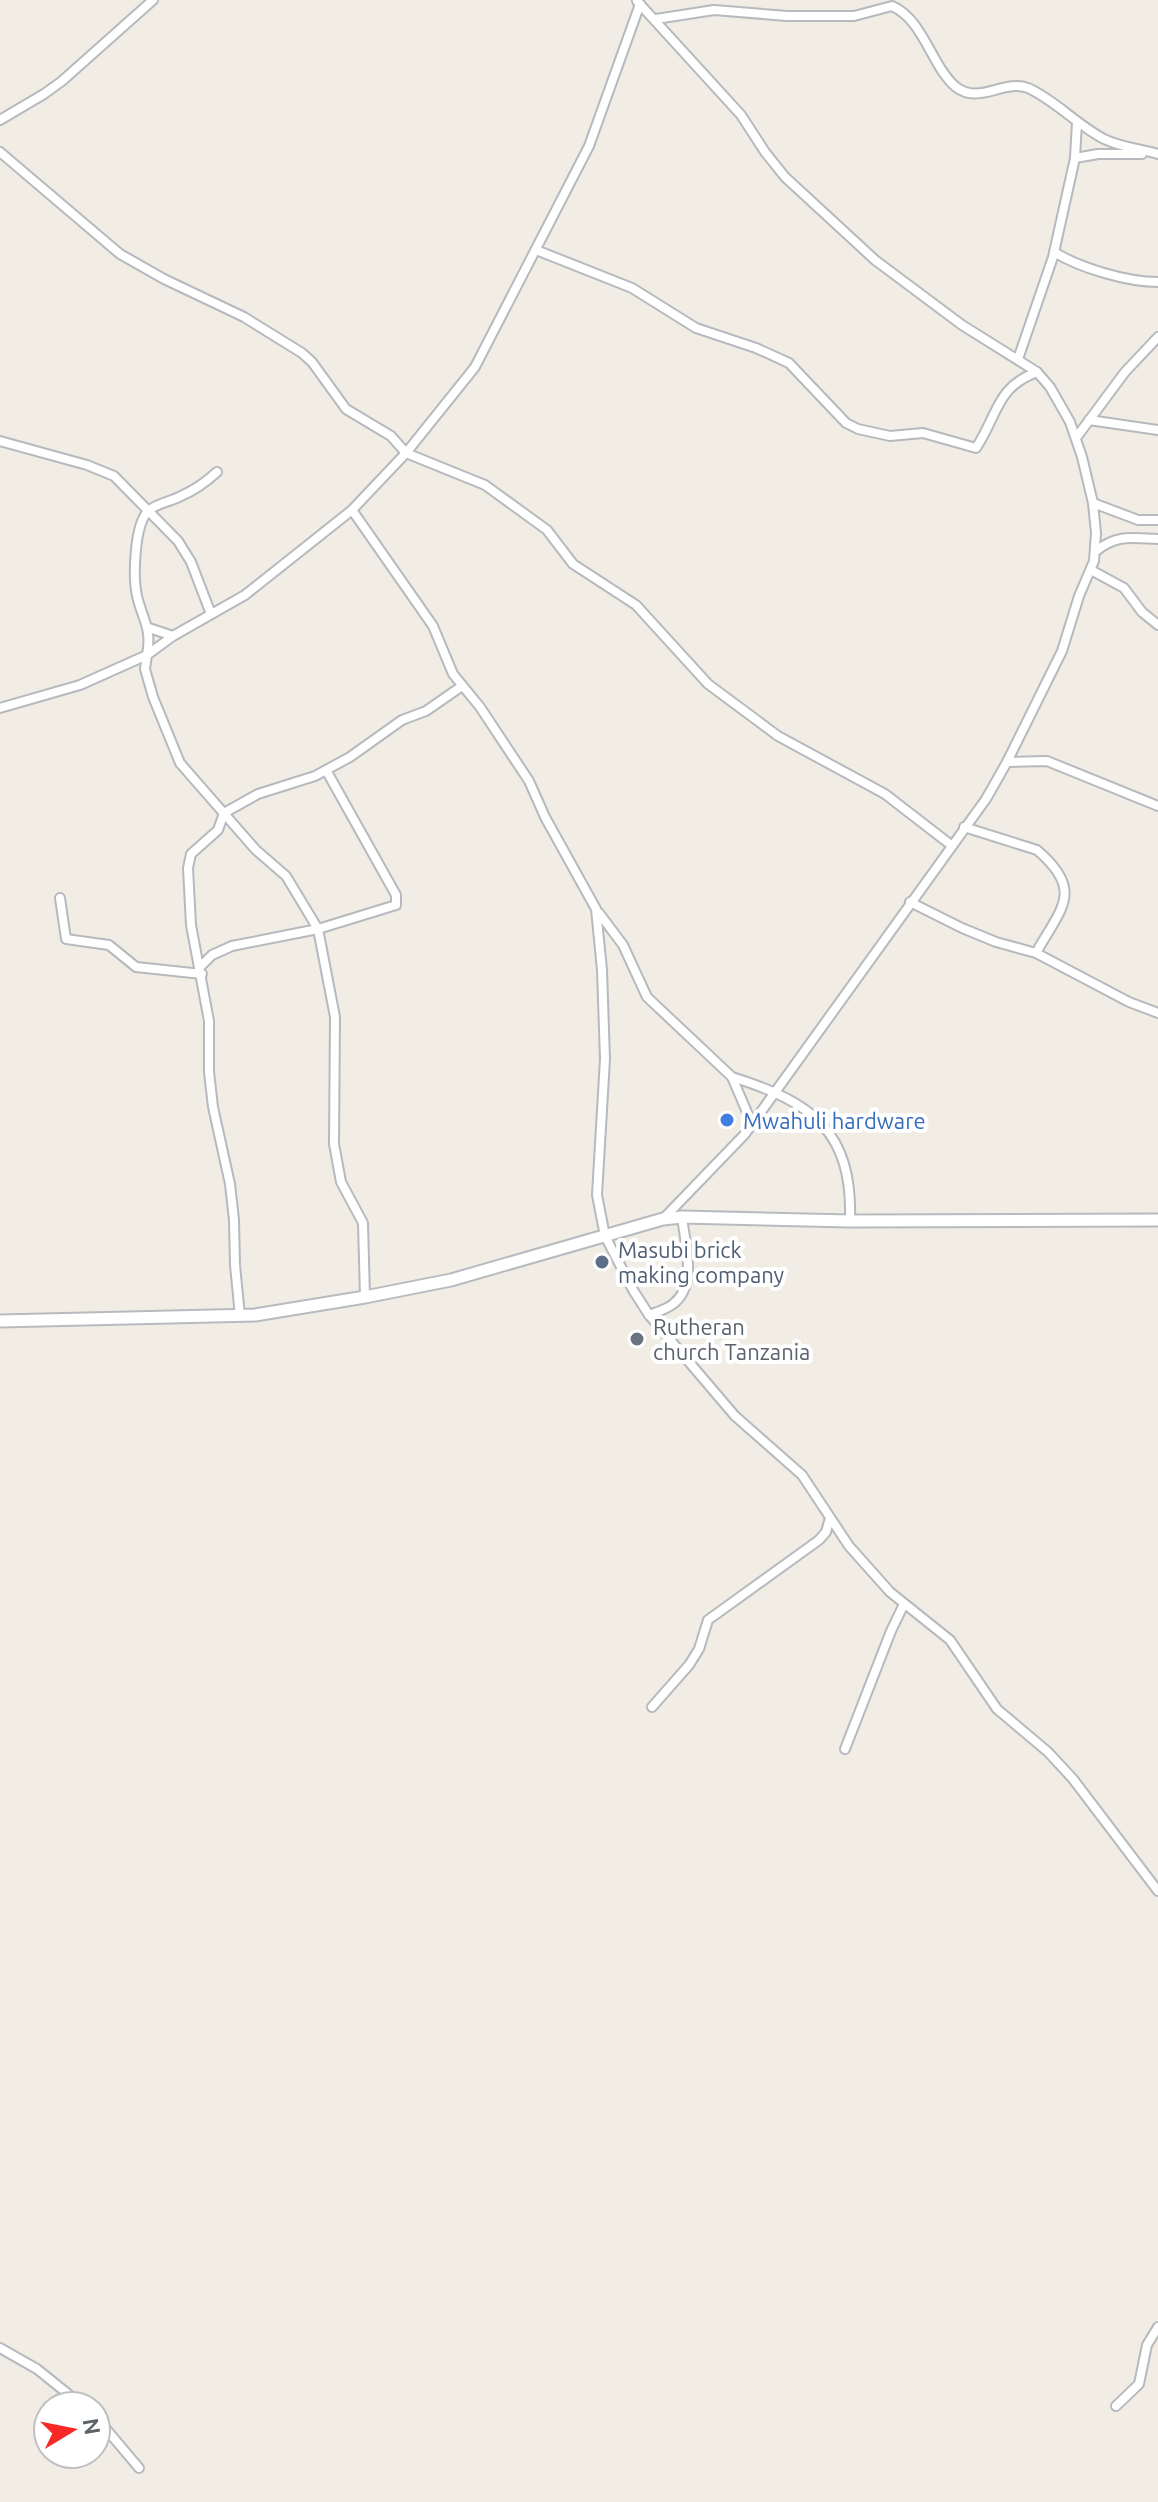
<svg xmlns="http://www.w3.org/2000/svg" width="1158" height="2502" font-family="Ubuntu,sans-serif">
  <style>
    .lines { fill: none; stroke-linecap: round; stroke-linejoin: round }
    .street-casing { stroke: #b6b9bd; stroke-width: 12 }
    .secondary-casing { stroke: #b7bbc0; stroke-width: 15 }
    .street { stroke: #fff; stroke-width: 8 }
    .secondary { stroke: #fff; stroke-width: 11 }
    .shop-dot { fill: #3f7fe0; stroke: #fff; stroke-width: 3 }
    .service-dot { fill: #5c6f8a; stroke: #fff; stroke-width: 3 }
    .worship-dot { fill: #6b7280; stroke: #fff; stroke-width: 3 }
    .labels { text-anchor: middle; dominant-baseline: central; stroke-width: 8; stroke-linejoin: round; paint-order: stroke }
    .shop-label { font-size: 22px; fill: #366cbe; stroke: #fff; text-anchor: start }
    .service-label { font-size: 22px; fill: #4e5e75; stroke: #fff; text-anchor: start }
    .worship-label { font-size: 22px; fill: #5b616d; stroke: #fff; text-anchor: start }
  </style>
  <rect width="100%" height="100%" fill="#f1ede5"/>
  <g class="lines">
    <defs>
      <g id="street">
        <path d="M637 1 741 115 765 152 785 177 875 260 962 325 1037 372 1050 387 1070 422 1082 457 1093 503 1096 533 1094 561 1079 596 1062 651 1007 762 986 799 745 1134 663 1219"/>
        <path d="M656 19 714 10 787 16H854L892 6C924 20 931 66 956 87 979 105 1004 79 1028 88 1055 100 1077 125 1104 139 1120 147 1141 149 1158 154"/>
        <path d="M0 120 44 94 62 81 153 0"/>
        <path d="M0 152 120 254 164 279 244 317 302 353 312 362 346 409 391 436 406 453 485 485 547 530 573 564 636 605 708 684 778 736 885 794 951 845"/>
        <path d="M1075 158 1098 154H1142"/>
        <path d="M536 250 632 288 696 328 756 348 789 363 846 423 858 429 890 436 923 433 976 448C998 415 996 387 1037 372"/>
        <path d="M1054 252C1080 268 1127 282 1158 282"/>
        <path d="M1018 359 1053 257 1075 158 1077 122"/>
        <path d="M1089 420 1158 430"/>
        <path d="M1076 438 1125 372 1158 337"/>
        <path d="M0 441 87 465 114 476 178 541 191 562 211 614"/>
        <path d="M1093 503 1138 520H1158"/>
        <path d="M352 510 433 626 453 674 480 707 529 781 545 817 596 909 602 970 605 1059 597 1195 605 1236 633 1290 649 1315 735 1416 802 1475 849 1546 890 1592 950 1640 997 1709 1048 1752 1073 1779 1158 1891"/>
        <path d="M1096 551C1117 534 1132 538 1158 539"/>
        <path d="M1091 570 1124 588 1142 612 1158 625"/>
        <path d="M149 628 173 636"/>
        <path d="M0 708 80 685 147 655C152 628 143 621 137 596 133 577 134 526 148 511 155 504 172 501 181 496 195 490 206 482 217 472"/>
        <path d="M1007 762 1047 761 1158 806"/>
        <path d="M964 827 1037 850C1085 891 1061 908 1036 953"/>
        <path d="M60 898 66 939 109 945 136 967 202 974"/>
        <path d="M910 902 962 928 996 942 1036 953 1129 1002 1158 1013"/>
        <path d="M599 913 623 945 647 997 732 1077 752 1124"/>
        <path d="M200 967 212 955 232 946 318 929 396 905V895L326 770"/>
        <path d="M732 1077C812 1102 853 1131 850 1221"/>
        <path d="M365 1297 363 1223 341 1182 334 1144 335 1017 318 929 286 876 256 850 180 763 153 697 145 669 147 655 173 636 245 595 352 510 406 453 475 367 589 146 640 4"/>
        <path d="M649 1315C657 1312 667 1309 673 1304 698 1285 685 1244 682 1217"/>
        <path d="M240 1316 235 1265 234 1220 230 1184 213 1107 209 1072V1021L191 925 188 868 191 854 218 830 224 813 258 794 315 776 350 757 402 720 426 711 462 686"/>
        <path d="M652 1707 689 1665 699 1649 708 1620 819 1540 826 1532 830 1518"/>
        <path d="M845 1749 891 1631 904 1604"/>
        <path d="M0 2348 37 2369 83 2406"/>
        <path d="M1116 2406 1139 2384 1147 2345 1158 2327"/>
        <path d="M96 2417 139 2468"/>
      </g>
      <path id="secondary" d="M0 1321 255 1315 365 1297 451 1280 663 1219 682 1217 850 1221 1158 1220"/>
    </defs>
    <use href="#street" class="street-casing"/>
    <use href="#secondary" class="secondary-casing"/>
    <use href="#street" class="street"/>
    <use href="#secondary" class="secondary"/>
  </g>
  <circle class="shop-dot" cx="727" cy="1120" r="8"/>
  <circle class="service-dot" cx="602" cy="1262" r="8"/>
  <circle class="worship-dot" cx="637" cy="1339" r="8"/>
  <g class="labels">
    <g class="shop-label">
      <text x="743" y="1120">Mwahuli hardware</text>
    </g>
    <g class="service-label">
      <text x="618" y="1249">Masubi brick<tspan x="618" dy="25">making company</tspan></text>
    </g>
    <g class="worship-label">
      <text x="653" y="1326">Rutheran<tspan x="653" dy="25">church Tanzania</tspan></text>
    </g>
  </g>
  <g transform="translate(72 2430) rotate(80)"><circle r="38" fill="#ffffff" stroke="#bec0c2" stroke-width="2"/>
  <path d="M0-6L14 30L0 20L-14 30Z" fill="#f82924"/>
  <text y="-12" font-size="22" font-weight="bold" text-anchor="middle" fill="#5d6267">N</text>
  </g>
</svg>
